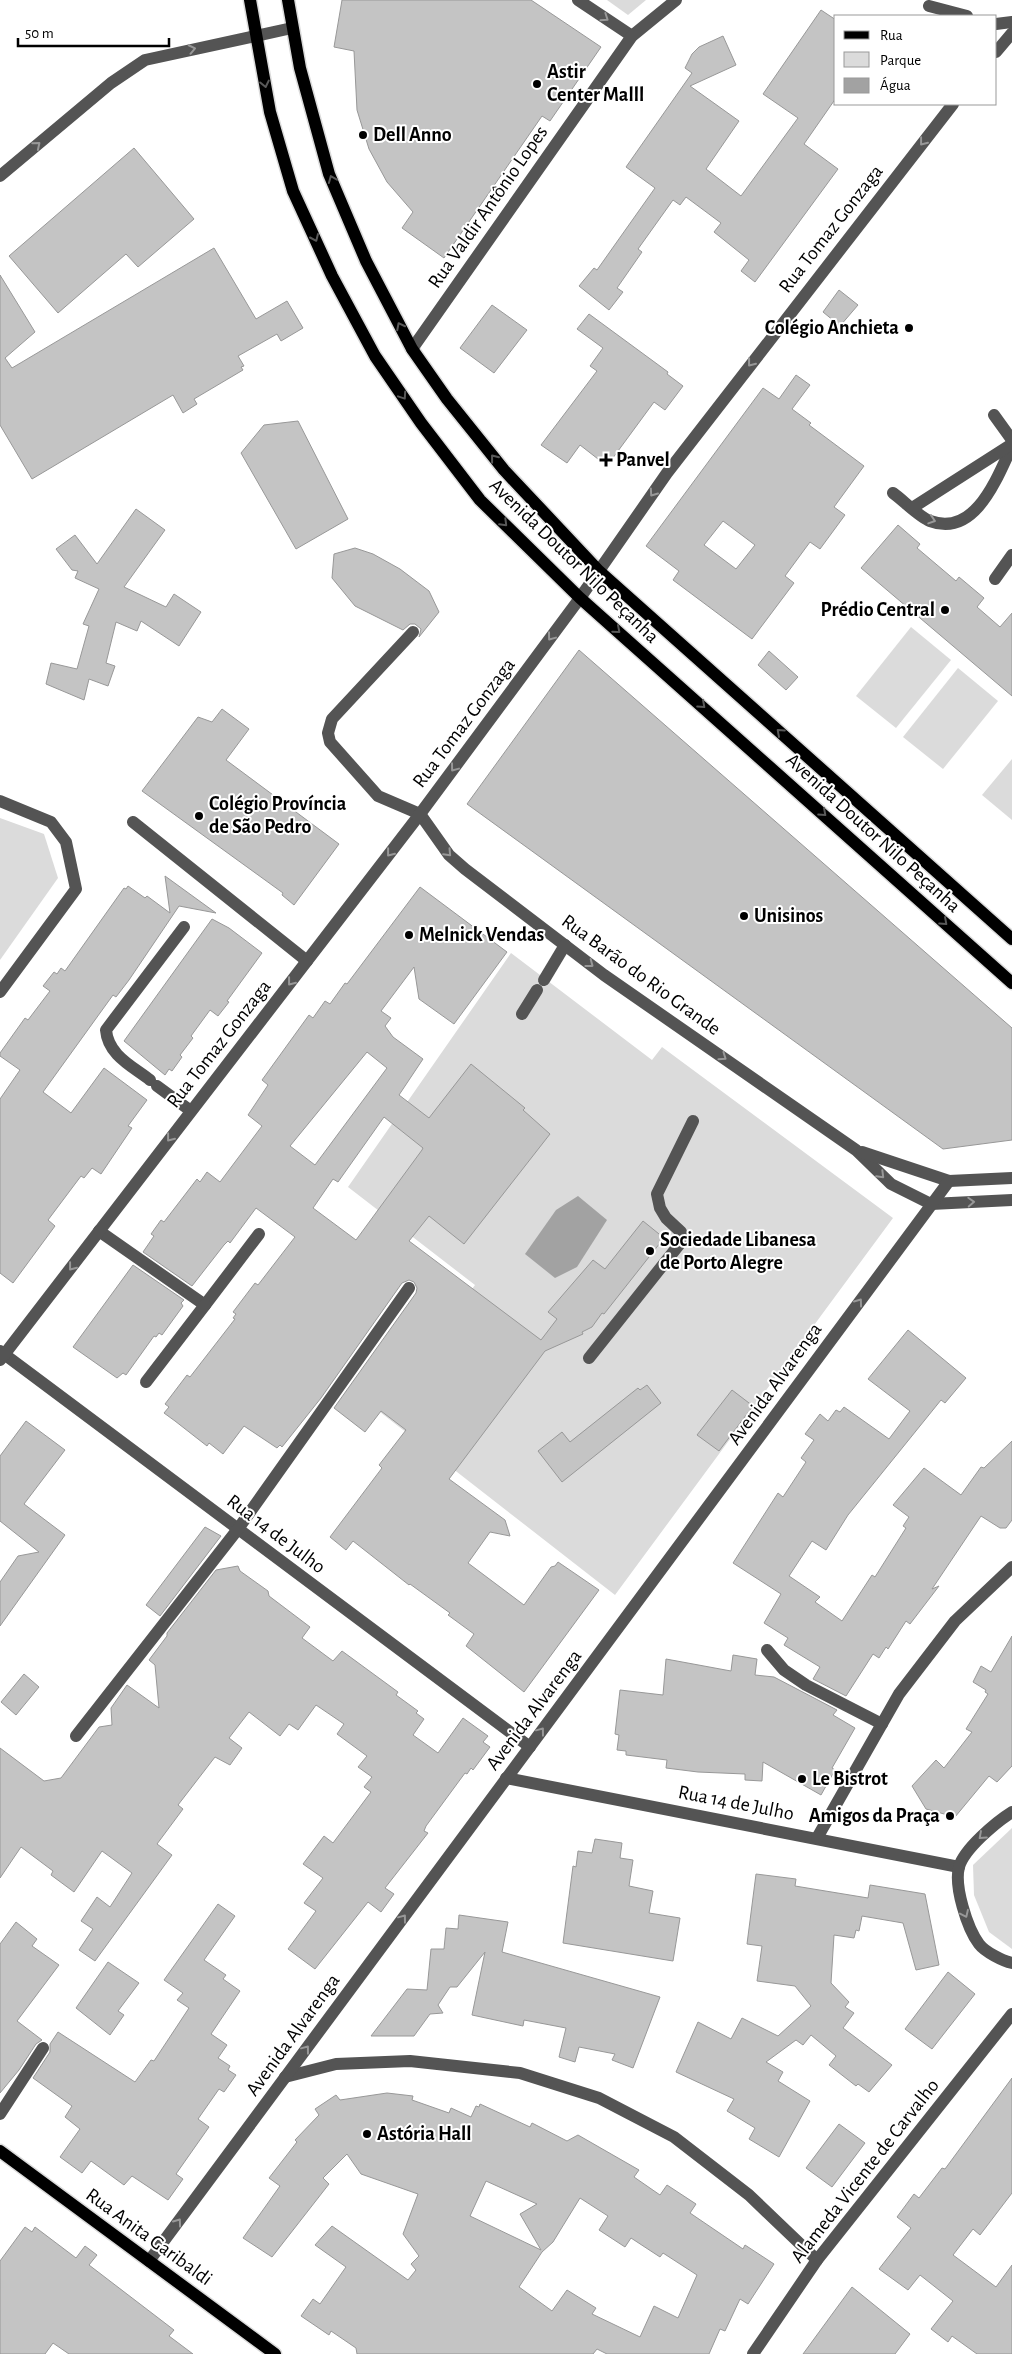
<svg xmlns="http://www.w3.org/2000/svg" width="1012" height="2354" font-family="'Alegreya Sans',sans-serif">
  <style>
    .green { fill: #dbdbdb }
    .water { fill: #a2a2a2 }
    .building { fill: #c4c4c4; stroke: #989898; fill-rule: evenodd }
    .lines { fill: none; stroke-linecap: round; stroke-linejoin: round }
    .major-casing { stroke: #dbdbdb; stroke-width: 15 }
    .minor { stroke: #545454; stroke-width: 12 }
    .major { stroke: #000; stroke-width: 12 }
    .oneway { stroke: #989898 }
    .oneway2 { stroke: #595959 }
    .poi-dot { fill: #000; stroke: #fff; stroke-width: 2 }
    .labels { text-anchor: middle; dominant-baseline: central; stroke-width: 4; stroke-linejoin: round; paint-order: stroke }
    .poi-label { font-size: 20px; font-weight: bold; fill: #000; stroke: #fff; text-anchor: start }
    .street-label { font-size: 20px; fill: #000; stroke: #fff }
  </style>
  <rect width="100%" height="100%" fill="#fff"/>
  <g class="green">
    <path d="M607 0H646L628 15Z"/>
    <path d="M911 627 951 660 896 728 856 696Z"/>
    <path d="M958 668 998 701 943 769 903 737Z"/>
    <path d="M1012 759V820L982 795Z"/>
    <path d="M0 818 44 834 58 878 0 960Z"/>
    <path d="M511 953 652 1060 662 1047 893 1218 615 1595 380 1412 475 1285 348 1187Z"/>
    <path d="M1012 1828V1949L989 1932 974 1895 973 1865Z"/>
  </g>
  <path class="water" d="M578 1196 607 1220 577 1267 555 1278 525 1254 556 1210Z"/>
  <g class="building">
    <path d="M342 0H531L601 47 550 121 542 116 444 258 402 228 413 212 387 182 369 149 357 110 354 51 334 47Z"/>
    <path d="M821 10 836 20V98L804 144 838 169 755 282 741 271 749 260 714 232 721 223 686 197 680 205 673 200 638 249 642 252 617 288 623 292 609 310 579 286 594 268 597 270 655 188 626 167 692 73 685 68 692 54 699 47 723 36 736 65 690 86 739 121 706 169 741 196 798 118 763 94Z"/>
    <path d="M134 148 194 219 138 267 126 254 58 313 9 256Z"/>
    <path d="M214 248 256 319 287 301 303 328 281 341 277 334 238 356 244 366 241 367 243 370 194 399 197 404 183 413 173 395 32 479 0 425V275L35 332 5 358 12 368Z"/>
    <path d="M839 290 858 305 840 326 823 312Z"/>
    <path d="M492 305 527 330 494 373 460 348Z"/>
    <path d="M589 314 668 372 667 374 683 386 665 410 654 402 607 466 580 445 567 463 541 445 597 371 590 366 603 348 577 329Z"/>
    <path d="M796 375 810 385 792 409 811 423 809 425 864 466 834 507 845 515 820 549 810 542 785 576 794 583 752 639 673 580 679 571 646 546 763 388 779 399ZM723 521 755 545 736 569 704 545Z"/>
    <path d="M298 421 348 519 296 549 241 453 264 425Z"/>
    <path d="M136 509 165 530 124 587 166 607 174 594 201 612 179 646 141 621 137 631 116 622 106 663 115 666 108 686 89 679 84 700 46 684 51 663 77 669 89 626 83 624 99 589 75 578 78 571 72 570 56 549 75 535 97 564Z"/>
    <path d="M898 525 920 544 917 548 956 581 959 577 984 598 977 607 1000 627 1012 613V696L861 568Z"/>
    <path d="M355 548 373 554 400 569 429 591 439 612 419 637 421 629 415 624H410L403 630 355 606 332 578 334 554Z"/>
    <path d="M579 650 1012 1028V1140L943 1149 467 804Z"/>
    <path d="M769 651 798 677 786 690 758 665Z"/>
    <path d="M222 709 249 729 226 760 339 844 294 905 282 895 283 893 142 791 198 717 212 722Z"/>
    <path d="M165 876 216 913 179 906 129 980 116 997 113 995 43 1092 71 1113 104 1068 147 1100 128 1126 132 1128 101 1174 92 1168 84 1178 81 1176 48 1220 55 1226 13 1283 0 1273V1099L20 1070 0 1056V1053L25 1018 28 1020 50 991 43 986 54 972 57 974 61 968 65 971 124 888 126 889 128 886 145 898 147 896 170 913Z"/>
    <path d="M420 887 507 952 454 1024 419 999 414 967 381 1011 391 1018 385 1026 393 1037 423 1059 399 1095 429 1118 471 1064 525 1108 523 1110 550 1134 464 1244 429 1216 409 1241 541 1340 557 1319 548 1312 593 1260 605 1269 643 1221 664 1238 604 1314 602 1313 592 1327 582 1332 583 1334 545 1351 449 1479 505 1520 510 1536 490 1532 468 1563 524 1605 551 1567 555 1566 558 1562 599 1590 524 1692 466 1646 474 1634 448 1615 450 1613 410 1584 409 1585 353 1541 346 1550 330 1537 382 1468 379 1465 406 1430 381 1411 365 1432 334 1408 416 1293 417 1288 414 1282 409 1280 402 1283 321 1398 282 1447 280 1445 277 1448 244 1426 223 1454 209 1443 207 1446 175 1421 164 1413 169 1407 165 1404 187 1375 190 1377 235 1319 233 1318 236 1314 233 1312 255 1283 258 1285 295 1237 256 1208 230 1243 228 1241 224 1245 192 1286 143 1252 154 1236 151 1234 161 1220 164 1222 197 1179 200 1182 207 1172 220 1182 262 1126 248 1115 268 1085 262 1080 309 1015 313 1018 325 1001 330 1004 345 983 347 984ZM367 1052 387 1068 315 1165 290 1146ZM384 1117 423 1148 422 1150 356 1240 313 1208 333 1179 338 1182Z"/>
    <path d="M212 919 229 928 262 953 227 1001 229 1002 218 1016 210 1010 191 1036 193 1038 180 1055 182 1057 172 1071 169 1069 165 1075 124 1041Z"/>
    <path d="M133 1265 184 1300 181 1303 183 1306 162 1335 159 1333 156 1337 154 1336 126 1375 123 1373 117 1378 73 1347Z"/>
    <path d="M908 1330 966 1378 945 1403 941 1400 848 1515 826 1550 812 1541 789 1576 820 1597 815 1602 842 1621 872 1575 875 1577 906 1528 903 1526 909 1517 893 1505 924 1468 961 1495 981 1467 984 1468 1012 1441V1520L1006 1528H1000L981 1516 932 1589 939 1586 910 1624 906 1621 888 1649 886 1647 879 1658 873 1654 846 1696 813 1679 820 1667 784 1645 788 1638 764 1623 781 1594 733 1563 778 1493 783 1497 806 1462 801 1458 814 1440 805 1434 820 1414 828 1421 836 1410 840 1412 844 1407 889 1439 910 1411 868 1379Z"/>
    <path d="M647 1385 661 1403 562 1482 538 1451 562 1432 570 1442 638 1388 640 1390Z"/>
    <path d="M732 1390 753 1406 719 1451 697 1435Z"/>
    <path d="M26 1421 65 1450 24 1504 65 1535 0 1626V1582L18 1556 39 1552 0 1521V1456Z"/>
    <path d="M205 1527 221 1536 160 1616 146 1605Z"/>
    <path d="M238 1566 240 1571 268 1591 269 1596 310 1627 302 1638 333 1661 342 1651 398 1692 396 1695 418 1711 416 1713 424 1719 413 1735 438 1753 463 1718 488 1736 483 1742 490 1747 473 1770 471 1768 467 1774 465 1773 426 1826 424 1831 428 1833 385 1888 394 1894 381 1912 368 1902 315 1969 288 1949 316 1911 304 1903 323 1878 303 1864 324 1836 333 1843 371 1792 364 1787 372 1777 358 1767 367 1756 337 1734 344 1724 316 1705 298 1730 289 1724 280 1736 249 1712 229 1738 242 1748 230 1765 215 1757 178 1805 183 1809 157 1844 172 1855 95 1961 79 1950 93 1929 81 1921 97 1897 110 1907 132 1873 102 1851 74 1892 51 1875 53 1871 21 1847 0 1878V1748L44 1781 61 1778 99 1727 112 1725 111 1708 127 1685 159 1708 155 1665 149 1660 167 1636V1633L216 1570Z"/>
    <path d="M1012 1636V1766L997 1782 989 1776 955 1817 926 1809 912 1786 936 1760 944 1768 972 1732 966 1729 988 1694 985 1692 986 1690 973 1682 981 1666 991 1672Z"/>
    <path d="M733 1655 757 1659 755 1675 774 1677 837 1710 833 1715 855 1728 832 1768 835 1770 821 1795 763 1762 762 1781 745 1780V1774L698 1772 666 1768 667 1760 626 1755V1751L617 1750 619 1735 615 1734 620 1690 663 1695 666 1659 731 1671Z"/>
    <path d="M24 1674 39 1687 16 1715 1 1702Z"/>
    <path d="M595 1839 622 1843 620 1858 633 1860 629 1886 653 1891 649 1913 680 1918 673 1961 563 1943 573 1866 576 1867 578 1851 592 1853Z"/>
    <path d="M756 1874 796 1879 795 1886 868 1898 870 1885 925 1894 939 1965 916 1970 903 1923 862 1916 859 1931 856 1930 854 1938 834 1935 831 1983 849 2002 845 2007 854 2013 843 2028 892 2065 869 2092 858 2084 856 2086 829 2065 836 2056 811 2035 803 2045 796 2040 766 2062 783 2072 778 2081 810 2101 779 2157 749 2139 755 2128 727 2111 734 2099 676 2072 698 2022 731 2039 742 2018 778 2036 811 2006 795 1986 757 1981 762 1946 747 1944Z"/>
    <path d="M218 1904 235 1916 204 1960 226 1975 223 1979 240 1991 211 2034 227 2045 218 2058 230 2066 228 2070 236 2075 224 2092 219 2089 198 2119 209 2127 176 2174 183 2179 168 2200 132 2176 124 2185 91 2161 82 2173 60 2157 80 2129 65 2117 72 2106 33 2078 50 2052V2044L58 2032 135 2082 151 2060 154 2061 189 2008 177 2000 183 1993 164 1980Z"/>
    <path d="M459 1915 508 1922 502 1952 660 1997 633 2068 612 2060 615 2054 579 2047 575 2062 559 2057 566 2028 524 2020 523 2026 472 2015 485 1952 457 1987H450L438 2005 443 2013 430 2014 414 2036H371L407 1989 427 1990 431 1949H444L446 1928 458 1929Z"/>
    <path d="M16 1922 37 1939 32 1946 59 1965 17 2021 42 2040 36 2044 19 2070 0 2093V1944Z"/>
    <path d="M108 1962 139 1983 118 2011 124 2015 110 2035 76 2008Z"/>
    <path d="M948 1972 975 1994 932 2049 905 2029Z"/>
    <path d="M1012 2078V2193L980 2235 973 2229 953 2255 996 2287 1012 2265V2354H977L952 2336 948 2342 931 2329 953 2301 920 2275 908 2290 879 2269 911 2228 897 2217 914 2194 919 2198 942 2168 945 2169Z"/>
    <path d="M387 2093 413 2096 412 2100 449 2113 451 2108 471 2117 476 2106 479 2107 480 2104 530 2127 532 2123 567 2141 578 2135 639 2170 634 2177 660 2195 667 2185 696 2204 690 2213 743 2249 745 2245 774 2264 748 2304 740 2299 725 2331 720 2329 709 2354H607L597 2349 593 2354H357L356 2348 331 2331 329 2335 301 2316 313 2299 320 2304 346 2267 315 2245 332 2226 408 2280 416 2270 411 2264 419 2256 403 2234 418 2194 361 2174 347 2154 323 2178 329 2184 272 2257 243 2238 280 2186 269 2178 297 2142 295 2140 319 2115 315 2109 336 2095 340 2100ZM486 2181 537 2204 520 2214 541 2250 470 2216ZM580 2198 608 2216 599 2230 625 2247 631 2238 660 2257 663 2253 697 2275 678 2318 654 2306 640 2337 592 2314 596 2308 567 2290 552 2311 519 2287 542 2252 553 2242Z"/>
    <path d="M839 2124 865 2143 832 2187 806 2168Z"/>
    <path d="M25 2227 32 2232 35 2227 76 2258 85 2246 97 2255 89 2265 174 2330 169 2336 193 2354H69L53 2343 45 2354H0V2261Z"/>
    <path d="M852 2287 910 2334 895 2354H803Z"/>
  </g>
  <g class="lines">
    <defs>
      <g id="major">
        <path d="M250 0 270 112 293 191 332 276 375 356 421 423 480 500 580 598 1012 983"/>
        <path d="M288 0 300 68 329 174 366 261 412 349 447 399 504 470 599 571 1012 939"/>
        <path d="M0 2151 275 2354"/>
      </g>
    </defs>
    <use href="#major" class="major-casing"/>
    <g class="minor">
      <path d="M578 0 632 36"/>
      <path d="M929 6 967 16"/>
      <path d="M996 24 1012 22"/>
      <path d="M996 52 1012 33"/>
      <path d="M0 176 111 83 145 60 292 28"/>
      <path d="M412 349 632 36 676 0"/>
      <path d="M994 415 1012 440"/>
      <path d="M893 493C903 500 919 517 930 521 975 538 997 478 1012 446"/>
      <path d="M912 508 1012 444"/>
      <path d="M995 579 1012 555"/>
      <path d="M413 632 332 719 328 733 330 742 378 796 420 814"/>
      <path d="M0 801 51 822 66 842 76 889 0 992"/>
      <path d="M420 814 449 855 465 869 604 975 856 1150 891 1184 931 1204 1012 1200"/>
      <path d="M133 822 307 961"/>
      <path d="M544 980 565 945"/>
      <path d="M522 1014 537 990"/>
      <path d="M150 1080C132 1066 108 1055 106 1030L184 927"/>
      <path d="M157 1086 191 1111"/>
      <path d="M862 1152 949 1181 1012 1178"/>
      <path d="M99 1231 205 1305 259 1234"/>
      <path d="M0 1351 530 1747"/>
      <path d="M589 1358 682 1241 681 1232 666 1218 660 1208 657 1194 693 1121"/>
      <path d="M0 1360 420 814 580 598 667 473 953 104"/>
      <path d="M146 1382 205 1305"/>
      <path d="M767 1650 784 1670 806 1685 882 1724"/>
      <path d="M76 1736 238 1529 409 1288"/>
      <path d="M506 1778 959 1867"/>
      <path d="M1012 1812C996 1822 964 1849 959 1867 954 1886 967 1928 979 1944 985 1952 1003 1961 1012 1963"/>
      <path d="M817 1838 899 1694 955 1621 1012 1567"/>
      <path d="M285 2077 336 2064 410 2061 520 2073 599 2098 674 2137 749 2195 817 2260"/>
      <path d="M0 2114 43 2048"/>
      <path d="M149 2261 949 1181"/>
      <path d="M753 2354 817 2260 1012 2014"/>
    </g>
    <use href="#major" class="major"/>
  </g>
  <defs><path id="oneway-chevron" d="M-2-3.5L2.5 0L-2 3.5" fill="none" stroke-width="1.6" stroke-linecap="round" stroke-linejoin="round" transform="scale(1.25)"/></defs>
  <g class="oneway">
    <use href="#oneway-chevron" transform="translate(605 18) rotate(34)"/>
    <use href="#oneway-chevron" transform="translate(192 49) rotate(-12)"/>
    <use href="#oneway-chevron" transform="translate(923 142) rotate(128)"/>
    <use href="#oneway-chevron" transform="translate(37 145) rotate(-40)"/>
    <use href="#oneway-chevron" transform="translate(751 363) rotate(128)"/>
    <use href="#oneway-chevron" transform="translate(653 493) rotate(125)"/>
    <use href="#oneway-chevron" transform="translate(932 520) rotate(18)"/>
    <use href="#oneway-chevron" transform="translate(551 637) rotate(127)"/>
    <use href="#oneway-chevron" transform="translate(454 768) rotate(127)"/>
    <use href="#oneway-chevron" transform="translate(390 853) rotate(128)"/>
    <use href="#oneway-chevron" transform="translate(448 853) rotate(47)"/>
    <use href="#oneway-chevron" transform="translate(590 964) rotate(37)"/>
    <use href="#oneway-chevron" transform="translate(291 982) rotate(128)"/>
    <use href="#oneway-chevron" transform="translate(723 1057) rotate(35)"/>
    <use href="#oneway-chevron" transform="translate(170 1138) rotate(128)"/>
    <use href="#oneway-chevron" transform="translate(881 1175) rotate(45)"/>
    <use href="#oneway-chevron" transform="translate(971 1202) rotate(-3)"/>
    <use href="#oneway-chevron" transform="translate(72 1267) rotate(128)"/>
    <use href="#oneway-chevron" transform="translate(859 1302) rotate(-54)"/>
    <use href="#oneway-chevron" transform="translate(541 1731) rotate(-53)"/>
    <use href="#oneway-chevron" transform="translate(982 1836) rotate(138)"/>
    <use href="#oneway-chevron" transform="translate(965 1914) rotate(65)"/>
    <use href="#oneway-chevron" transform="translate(403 1918) rotate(-53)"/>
    <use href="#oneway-chevron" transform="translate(306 2049) rotate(-53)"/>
    <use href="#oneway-chevron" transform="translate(178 2222) rotate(-54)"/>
  </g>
  <g class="oneway2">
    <use href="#oneway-chevron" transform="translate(265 84) rotate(78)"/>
    <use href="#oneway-chevron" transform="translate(332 179) rotate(-112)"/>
    <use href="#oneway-chevron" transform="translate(315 238) rotate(66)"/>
    <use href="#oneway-chevron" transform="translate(400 326) rotate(-117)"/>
    <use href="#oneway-chevron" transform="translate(403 396) rotate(56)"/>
    <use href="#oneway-chevron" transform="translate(494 458) rotate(-128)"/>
    <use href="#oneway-chevron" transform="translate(504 523) rotate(45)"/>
    <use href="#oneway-chevron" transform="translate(617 630) rotate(41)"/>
    <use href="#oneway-chevron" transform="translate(702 705) rotate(42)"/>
    <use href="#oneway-chevron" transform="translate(780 732) rotate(-138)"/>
    <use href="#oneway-chevron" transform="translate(823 813) rotate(42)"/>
    <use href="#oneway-chevron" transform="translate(944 922) rotate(42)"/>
  </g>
  <g class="poi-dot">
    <circle cx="537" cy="84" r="5"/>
    <circle cx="363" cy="135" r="5"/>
    <circle cx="909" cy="328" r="5"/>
    <path d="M603.5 452.5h5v5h5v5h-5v5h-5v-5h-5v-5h5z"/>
    <circle cx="945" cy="610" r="5"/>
    <circle cx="199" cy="816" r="5"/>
    <circle cx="744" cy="916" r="5"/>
    <circle cx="409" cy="935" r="5"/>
    <circle cx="650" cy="1251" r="5"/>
    <circle cx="802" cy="1779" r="5"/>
    <circle cx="950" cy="1816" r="5"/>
    <circle cx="367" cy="2134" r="5"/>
  </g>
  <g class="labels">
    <g class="poi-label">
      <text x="547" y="72">Astir<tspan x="547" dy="23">Center Malll</tspan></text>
      <text x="373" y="135">Dell Anno</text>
      <text x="899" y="328" text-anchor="end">Colégio Anchieta</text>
      <text x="616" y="460">Panvel</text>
      <text x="935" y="610" text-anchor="end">Prédio Central</text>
      <text x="209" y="804">Colégio Província<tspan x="209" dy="23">de São Pedro</tspan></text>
      <text x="754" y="916">Unisinos</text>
      <text x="419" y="935">Melnick Vendas</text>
      <text x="660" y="1240">Sociedade Libanesa<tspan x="660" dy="23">de Porto Alegre</tspan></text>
      <text x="812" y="1779">Le Bistrot</text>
      <text x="940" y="1816" text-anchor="end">Amigos da Praça</text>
      <text x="377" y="2134">Astória Hall</text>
    </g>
    <g class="street-label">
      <text transform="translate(488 207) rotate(-55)">Rua Valdir Antônio Lopes</text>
      <text transform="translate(831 229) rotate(-52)">Rua Tomaz Gonzaga</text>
      <text transform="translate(574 561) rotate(44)">Avenida Doutor Nilo Peçanha</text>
      <text transform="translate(464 723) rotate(-53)">Rua Tomaz Gonzaga</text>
      <text transform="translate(873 833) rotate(42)">Avenida Doutor Nilo Peçanha</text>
      <text transform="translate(641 975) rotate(36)">Rua Barão do Rio Grande</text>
      <text transform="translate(219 1044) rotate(-52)">Rua Tomaz Gonzaga</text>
      <text transform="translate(775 1384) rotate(-54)">Avenida Alvarenga</text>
      <text transform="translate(276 1534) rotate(37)">Rua 14 de Julho</text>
      <text transform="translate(534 1710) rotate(-53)">Avenida Alvarenga</text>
      <text transform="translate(736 1803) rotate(11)">Rua 14 de Julho</text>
      <text transform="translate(293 2035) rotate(-54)">Avenida Alvarenga</text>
      <text transform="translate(865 2171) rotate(-52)">Alameda Vicente de Carvalho</text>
      <text transform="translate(149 2237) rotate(36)">Rua Anita Garibaldi</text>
    </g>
  </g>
  <rect x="834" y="15" width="162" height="90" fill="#ffffff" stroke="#999999"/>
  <rect x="844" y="31" width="25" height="8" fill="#000000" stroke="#999999"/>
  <text x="880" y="40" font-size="15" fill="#000000">Rua</text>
  <rect x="844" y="52" width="25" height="15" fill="#dbdbdb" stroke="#999999"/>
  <text x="880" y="65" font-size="15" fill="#000000">Parque</text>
  <rect x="844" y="78" width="25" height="15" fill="#a2a2a2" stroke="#999999"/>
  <text x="880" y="90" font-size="15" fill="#000000">Água</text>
  <path d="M18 38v8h151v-8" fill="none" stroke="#000000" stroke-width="2.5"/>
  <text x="25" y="38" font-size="15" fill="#000000" stroke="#ffffff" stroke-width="4" paint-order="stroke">50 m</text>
</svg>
